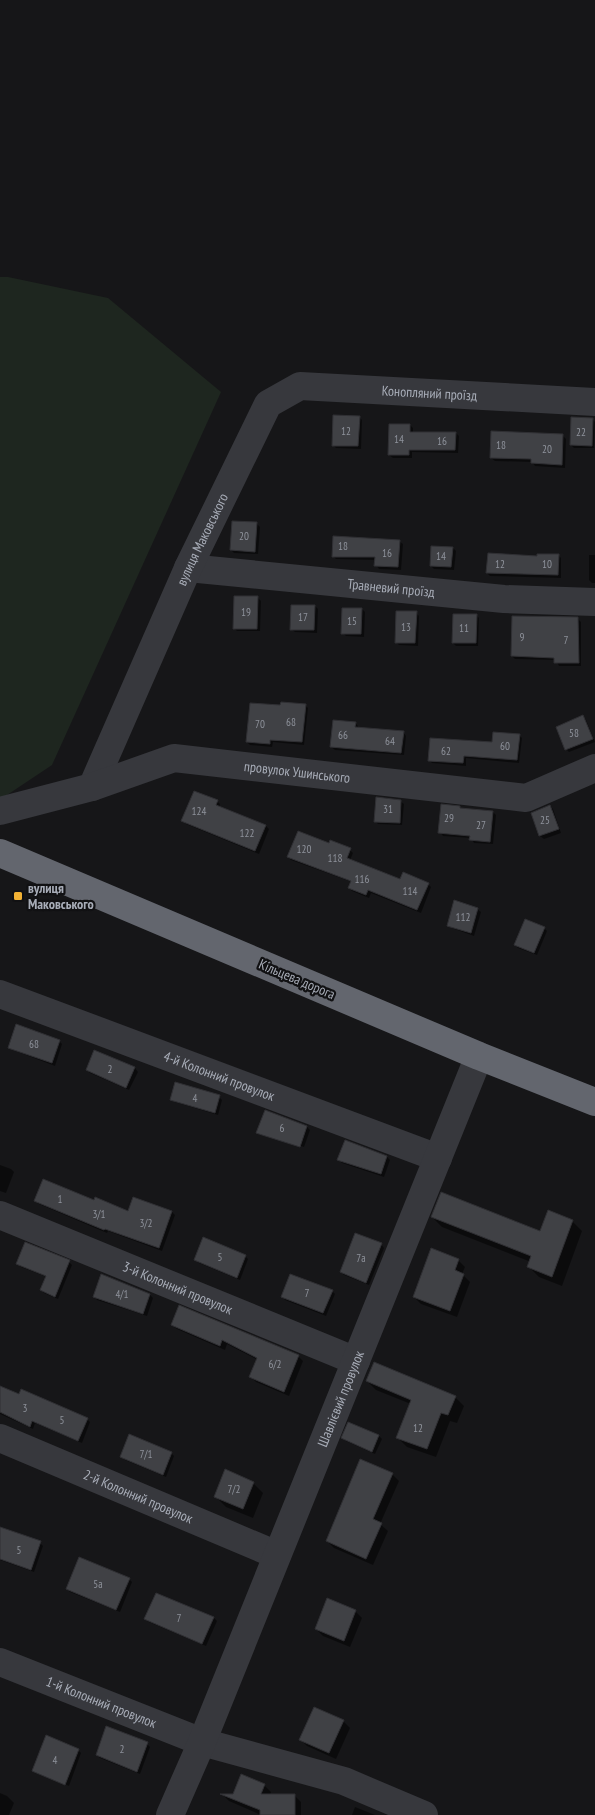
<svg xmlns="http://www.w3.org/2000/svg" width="595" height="1815" font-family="'PT Sans Narrow',sans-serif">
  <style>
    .green { fill: #1e261f }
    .shadow { fill: #0007 }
    .building { fill: #404145; stroke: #303034 }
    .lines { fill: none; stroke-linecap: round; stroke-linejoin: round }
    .minor { stroke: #37383d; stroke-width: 28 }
    .highway { stroke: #63666e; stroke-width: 28 }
    .poi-dot { fill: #f2b134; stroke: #111113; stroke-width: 2 }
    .labels { text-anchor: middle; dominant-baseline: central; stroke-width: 4.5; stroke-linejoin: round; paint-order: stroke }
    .number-label { font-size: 11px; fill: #8e929b }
    .street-label { font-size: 14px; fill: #a8adb8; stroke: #111113 }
    .poi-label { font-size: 14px; font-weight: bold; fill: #a8adb8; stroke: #111113; text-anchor: start }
  </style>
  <rect width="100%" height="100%" fill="#161618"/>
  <path class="green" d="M0 277H8L108 298 221 392 52 765 4 797H0Z"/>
  <g class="shadow">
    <path d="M359 417 362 420 361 449 336 448 333 445Z"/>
    <path d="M592 419 595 422 594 448H574L571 445Z"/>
    <path d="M410 425 413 428V433H456L459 436 458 453 412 452V458H393L389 455Z"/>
    <path d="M562 435 566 439 565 468 535 466 532 462 495 461 491 458Z"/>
    <path d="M257 524 260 527 258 554 234 553 231 550Z"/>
    <path d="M399 541 403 544 401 570 379 569 376 565V560L336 559 333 556Z"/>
    <path d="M453 548 456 551 454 570 434 569 431 566Z"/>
    <path d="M558 555 561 558V578L490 576 487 573Z"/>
    <path d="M589 555H595V583H592L589 580Z"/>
    <path d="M258 598 261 601 260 631H237L234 628Z"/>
    <path d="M315 606 318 609 317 633 295 632 291 629Z"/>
    <path d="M362 609 365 612 364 637 346 636 343 633Z"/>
    <path d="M416 613 419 616 418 646 399 645 396 642Z"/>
    <path d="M476 615 479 618 478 646H456L453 643Z"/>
    <path d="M578 619 581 622V666H559L556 660 515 659 512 656Z"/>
    <path d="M305 705 308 708 304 745 273 742 272 747 250 745 247 742 281 707Z"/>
    <path d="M583 717 586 720 595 742 569 752 566 749Z"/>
    <path d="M355 723 358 726V729L403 732 406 736 404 755 335 750 331 747Z"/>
    <path d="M519 735 522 738 519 763 466 758V766L432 763 429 760 493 744Z"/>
    <path d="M217 801 220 804 219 807 266 826 269 829 259 854 186 824 183 820Z"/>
    <path d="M400 801 404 804 402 825 378 824 375 821Z"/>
    <path d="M550 806 553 809 561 833 544 839 540 836 533 813Z"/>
    <path d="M460 807 462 809 493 812 496 815 493 844 474 843 471 838 443 836 440 832Z"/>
    <path d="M329 845 350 850 353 853 350 860 401 881 428 884 431 887 421 913 371 893 369 898 352 891 349 888 352 882 291 860 288 857Z"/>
    <path d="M477 909 481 912 474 936 452 928 448 925Z"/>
    <path d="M544 928 547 931 537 955 518 948 515 945Z"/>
    <path d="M59 1041 62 1044 55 1066 13 1050 10 1047Z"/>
    <path d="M95 1051 135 1068 138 1072 129 1090 90 1073 87 1070Z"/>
    <path d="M219 1097 222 1100 218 1115 175 1102 172 1099Z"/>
    <path d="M307 1127 310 1130 304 1147 260 1133V1135L258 1133Z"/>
    <path d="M387 1157 390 1160 384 1177 342 1163 339 1160Z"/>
    <path d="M0 1165 11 1169 14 1172 6 1193 0 1191Z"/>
    <path d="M134 1199 172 1212 175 1215 162 1251 108 1231 107 1233 39 1204 35 1201 129 1213Z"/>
    <path d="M432 1217 541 1233 572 1221 582 1231 562 1286 539 1277 529 1267 531 1262 442 1227Z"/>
    <path d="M381 1244 384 1248 369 1285 344 1275 341 1272Z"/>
    <path d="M245 1256 248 1259 240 1280 199 1263 196 1260Z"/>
    <path d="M458 1260 465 1267 462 1274 470 1282 457 1317 421 1304 414 1297Z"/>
    <path d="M69 1262 72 1265 58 1299 44 1293 41 1290 47 1277 21 1267 18 1264Z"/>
    <path d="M332 1291 335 1294 326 1316 285 1300 282 1296Z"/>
    <path d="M150 1295 153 1298 147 1316 97 1300 94 1296Z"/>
    <path d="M172 1325 298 1356 303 1361 289 1396 256 1382 251 1377 258 1360 227 1344 225 1350 177 1329Z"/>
    <path d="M367 1381 455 1397 464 1406 457 1423 450 1421 436 1457 407 1447 398 1438 411 1404 376 1390Z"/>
    <path d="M0 1387 87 1419 90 1422 82 1443 35 1423 33 1429 0 1414Z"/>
    <path d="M379 1436 382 1439 375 1454 346 1441 343 1438Z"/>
    <path d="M171 1453 174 1456 166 1477 125 1460 122 1456Z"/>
    <path d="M361 1460 392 1474 399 1481 380 1524 388 1531 373 1565 334 1548 327 1541Z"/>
    <path d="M253 1483 263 1493 253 1518 226 1507 216 1497Z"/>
    <path d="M0 1529 40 1543 43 1546 34 1572 0 1560Z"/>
    <path d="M129 1579 132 1582 120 1612 70 1592 67 1589Z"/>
    <path d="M355 1611 362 1618 350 1647 323 1636 316 1629Z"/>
    <path d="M214 1618 217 1621 206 1646 149 1622 145 1619Z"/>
    <path d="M343 1721 350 1728 336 1759 307 1746 301 1740Z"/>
    <path d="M147 1744 150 1747 140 1774 100 1758 97 1755Z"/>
    <path d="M78 1750 81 1753 69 1786 33 1770Z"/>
    <path d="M264 1785 271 1792 270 1795H294L301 1802V1815H261L229 1801 223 1795H234Z"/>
    <path d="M0 1793 7 1796 14 1803 9 1815H0Z"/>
    <path d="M355 1807 375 1815H352Z"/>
  </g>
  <g class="building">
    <path d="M333 415 360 416 358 446H332Z"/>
    <path d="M571 417 593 418 592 446 570 445Z"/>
    <path d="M389 424H410V432H456L455 450H409V455H388Z"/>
    <path d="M491 431 563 434 562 465 531 463V459L490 458Z"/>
    <path d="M232 521 257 522 255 552 230 550Z"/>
    <path d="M333 536 400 540 398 567 374 566 375 557H332Z"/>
    <path d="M431 546 453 547 451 567 430 566Z"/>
    <path d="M488 553 537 556V554H559L558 575 486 573Z"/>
    <path d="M234 596H258L257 629H233Z"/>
    <path d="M291 605H315L314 630H290Z"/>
    <path d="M342 608H362L361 634H341Z"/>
    <path d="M396 611H417L415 643H395Z"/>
    <path d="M453 614H477L476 643H452Z"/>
    <path d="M512 616 578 617 579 663H554V658L511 656Z"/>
    <path d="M281 702 306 704 302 742 270 740V744L246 742 250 703 280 705Z"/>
    <path d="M583 715 593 739 565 750 556 727Z"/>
    <path d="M333 720 356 722 355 727 404 731 401 753 330 747Z"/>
    <path d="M493 732 520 734 517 760 464 756 463 763 428 761 430 738 492 742Z"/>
    <path d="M194 791 218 800 216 805 266 825 255 851 181 821Z"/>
    <path d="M376 797 401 800 400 823 374 822Z"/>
    <path d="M441 804 460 806V808L493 811 490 842 469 840 470 836 438 833Z"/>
    <path d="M550 805 559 829 539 836 531 813Z"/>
    <path d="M298 831 329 843 330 840 351 848 347 858 400 879 403 872 429 883 417 910 368 890 366 895 348 888 351 881 287 857Z"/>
    <path d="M454 900 478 908 471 933 447 926Z"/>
    <path d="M525 919 545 927 534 953 514 945Z"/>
    <path d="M16 1024 60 1040 52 1063 8 1048Z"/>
    <path d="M94 1050 135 1067 126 1088 86 1070Z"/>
    <path d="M175 1082 220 1095 215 1113 170 1100Z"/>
    <path d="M265 1110 307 1126 300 1147 256 1133Z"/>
    <path d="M345 1140 387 1156 381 1174 337 1160Z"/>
    <path d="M43 1179 94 1200 95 1197 128 1211 133 1197 172 1211 159 1248 105 1229 104 1230 34 1201Z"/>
    <path d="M441 1192 540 1231 548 1210 573 1220 552 1277 527 1267 531 1256 431 1217Z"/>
    <path d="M355 1233 382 1243 366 1283 340 1272Z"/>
    <path d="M203 1237 246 1255 237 1278 194 1260Z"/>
    <path d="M25 1242 70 1260 55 1297 40 1290 46 1276 16 1264Z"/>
    <path d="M431 1248 459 1259 455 1270 464 1274 450 1311 413 1297Z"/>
    <path d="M101 1274 150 1294 143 1314 93 1297Z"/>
    <path d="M290 1274 333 1290 323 1313 281 1297Z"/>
    <path d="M179 1305 299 1355 284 1392 249 1377 257 1358 222 1340 220 1346 171 1325Z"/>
    <path d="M374 1362 456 1396 448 1415 441 1413 427 1449 396 1438 411 1400 366 1381Z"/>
    <path d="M0 1386 19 1394 21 1389 88 1418 78 1441 32 1421 30 1427 0 1412Z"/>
    <path d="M348 1422 379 1435 372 1452 341 1438Z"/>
    <path d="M129 1434 172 1452 163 1475 120 1457Z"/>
    <path d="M360 1459 393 1473 373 1519 382 1523 366 1559 326 1541Z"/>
    <path d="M225 1469 254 1482 243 1509 214 1497Z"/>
    <path d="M0 1527 41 1541 31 1570 0 1559Z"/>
    <path d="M79 1557 130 1578 116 1610 66 1589Z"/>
    <path d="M156 1593 214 1617 202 1644 144 1619Z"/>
    <path d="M327 1598 356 1610 344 1641 315 1629Z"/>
    <path d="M314 1707 344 1720 329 1753 299 1740Z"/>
    <path d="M106 1726 148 1742 137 1772 96 1755Z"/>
    <path d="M46 1735 79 1749 65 1785 32 1771Z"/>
    <path d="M241 1774 265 1784 261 1794H295V1815H260V1810L220 1794H233Z"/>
  </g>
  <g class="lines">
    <g class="minor">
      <path id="s1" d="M188 568 504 599 595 602"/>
      <path id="s2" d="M92 787 188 568 268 404 300 386 595 402"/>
      <path id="s3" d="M0 811 92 787 174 758 526 798 595 768"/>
      <path id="s4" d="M0 994 438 1158"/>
      <path id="s5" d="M0 1215 356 1361"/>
      <path id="s6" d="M0 1438 277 1555"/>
      <path id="s7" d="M0 1662 202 1742 344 1781 424 1815"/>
      <path id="s8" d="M170 1815 202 1742 479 1056"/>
    </g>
    <path class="highway" d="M0 853 479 1056 595 1102"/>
  </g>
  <rect class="poi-dot" x="13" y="891" width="10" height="10" rx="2.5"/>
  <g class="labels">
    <g class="number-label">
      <text x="346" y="431">12</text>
      <text x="581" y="432">22</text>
      <text x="399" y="439">14</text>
      <text x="442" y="441">16</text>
      <text x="501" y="445">18</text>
      <text x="547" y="449">20</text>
      <text x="244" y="536">20</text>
      <text x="343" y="546">18</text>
      <text x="387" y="553">16</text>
      <text x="441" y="556">14</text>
      <text x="500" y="564">12</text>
      <text x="547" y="564">10</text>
      <text x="246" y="612">19</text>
      <text x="303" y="617">17</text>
      <text x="352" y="621">15</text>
      <text x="406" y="627">13</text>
      <text x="464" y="628">11</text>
      <text x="522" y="637">9</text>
      <text x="566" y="640">7</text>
      <text x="291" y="722">68</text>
      <text x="260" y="724">70</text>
      <text x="574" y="733">58</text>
      <text x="343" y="735">66</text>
      <text x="390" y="741">64</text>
      <text x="505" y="746">60</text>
      <text x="446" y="751">62</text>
      <text x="388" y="809">31</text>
      <text x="199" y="811">124</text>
      <text x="449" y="818">29</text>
      <text x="545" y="820">25</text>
      <text x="481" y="825">27</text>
      <text x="247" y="833">122</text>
      <text x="304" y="849">120</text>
      <text x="335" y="858">118</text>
      <text x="362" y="879">116</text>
      <text x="410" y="891">114</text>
      <text x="463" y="917">112</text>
      <text x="34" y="1044">68</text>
      <text x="110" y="1069">2</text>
      <text x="195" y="1098">4</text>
      <text x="282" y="1128">6</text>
      <text x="60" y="1199">1</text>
      <text x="99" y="1214">3/1</text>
      <text x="146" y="1223">3/2</text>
      <text x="220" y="1257">5</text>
      <text x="361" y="1258">7а</text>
      <text x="307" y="1293">7</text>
      <text x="122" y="1294">4/1</text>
      <text x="275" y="1364">6/2</text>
      <text x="25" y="1408">3</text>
      <text x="62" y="1420">5</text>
      <text x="418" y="1428">12</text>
      <text x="146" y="1454">7/1</text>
      <text x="234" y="1489">7/2</text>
      <text x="19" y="1550">5</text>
      <text x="98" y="1584">5а</text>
      <text x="179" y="1618">7</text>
      <text x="122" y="1749">2</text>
      <text x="55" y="1760">4</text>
    </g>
    <g class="street-label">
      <text stroke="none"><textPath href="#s2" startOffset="588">Конопляний проїзд</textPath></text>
      <text stroke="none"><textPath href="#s2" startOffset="271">вулиця Маковського</textPath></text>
      <text stroke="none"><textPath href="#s1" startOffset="204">Травневий проїзд</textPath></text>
      <text stroke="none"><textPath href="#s3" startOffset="306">провулок Ушинського</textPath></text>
      <text transform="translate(297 979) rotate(23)">Кільцева дорога</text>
      <text stroke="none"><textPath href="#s4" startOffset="234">4-й Колонний провулок</textPath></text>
      <text stroke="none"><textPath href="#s5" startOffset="192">3-й Колонний провулок</textPath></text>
      <text stroke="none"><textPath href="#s8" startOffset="450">Шавлієвий провулок</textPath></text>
      <text stroke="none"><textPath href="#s6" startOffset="150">2-й Колонний провулок</textPath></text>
      <text stroke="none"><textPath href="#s7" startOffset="109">1-й Колонний провулок</textPath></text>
    </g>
    <g class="poi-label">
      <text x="28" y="888">вулиця<tspan x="28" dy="16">Маковського</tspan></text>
    </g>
  </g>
</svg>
